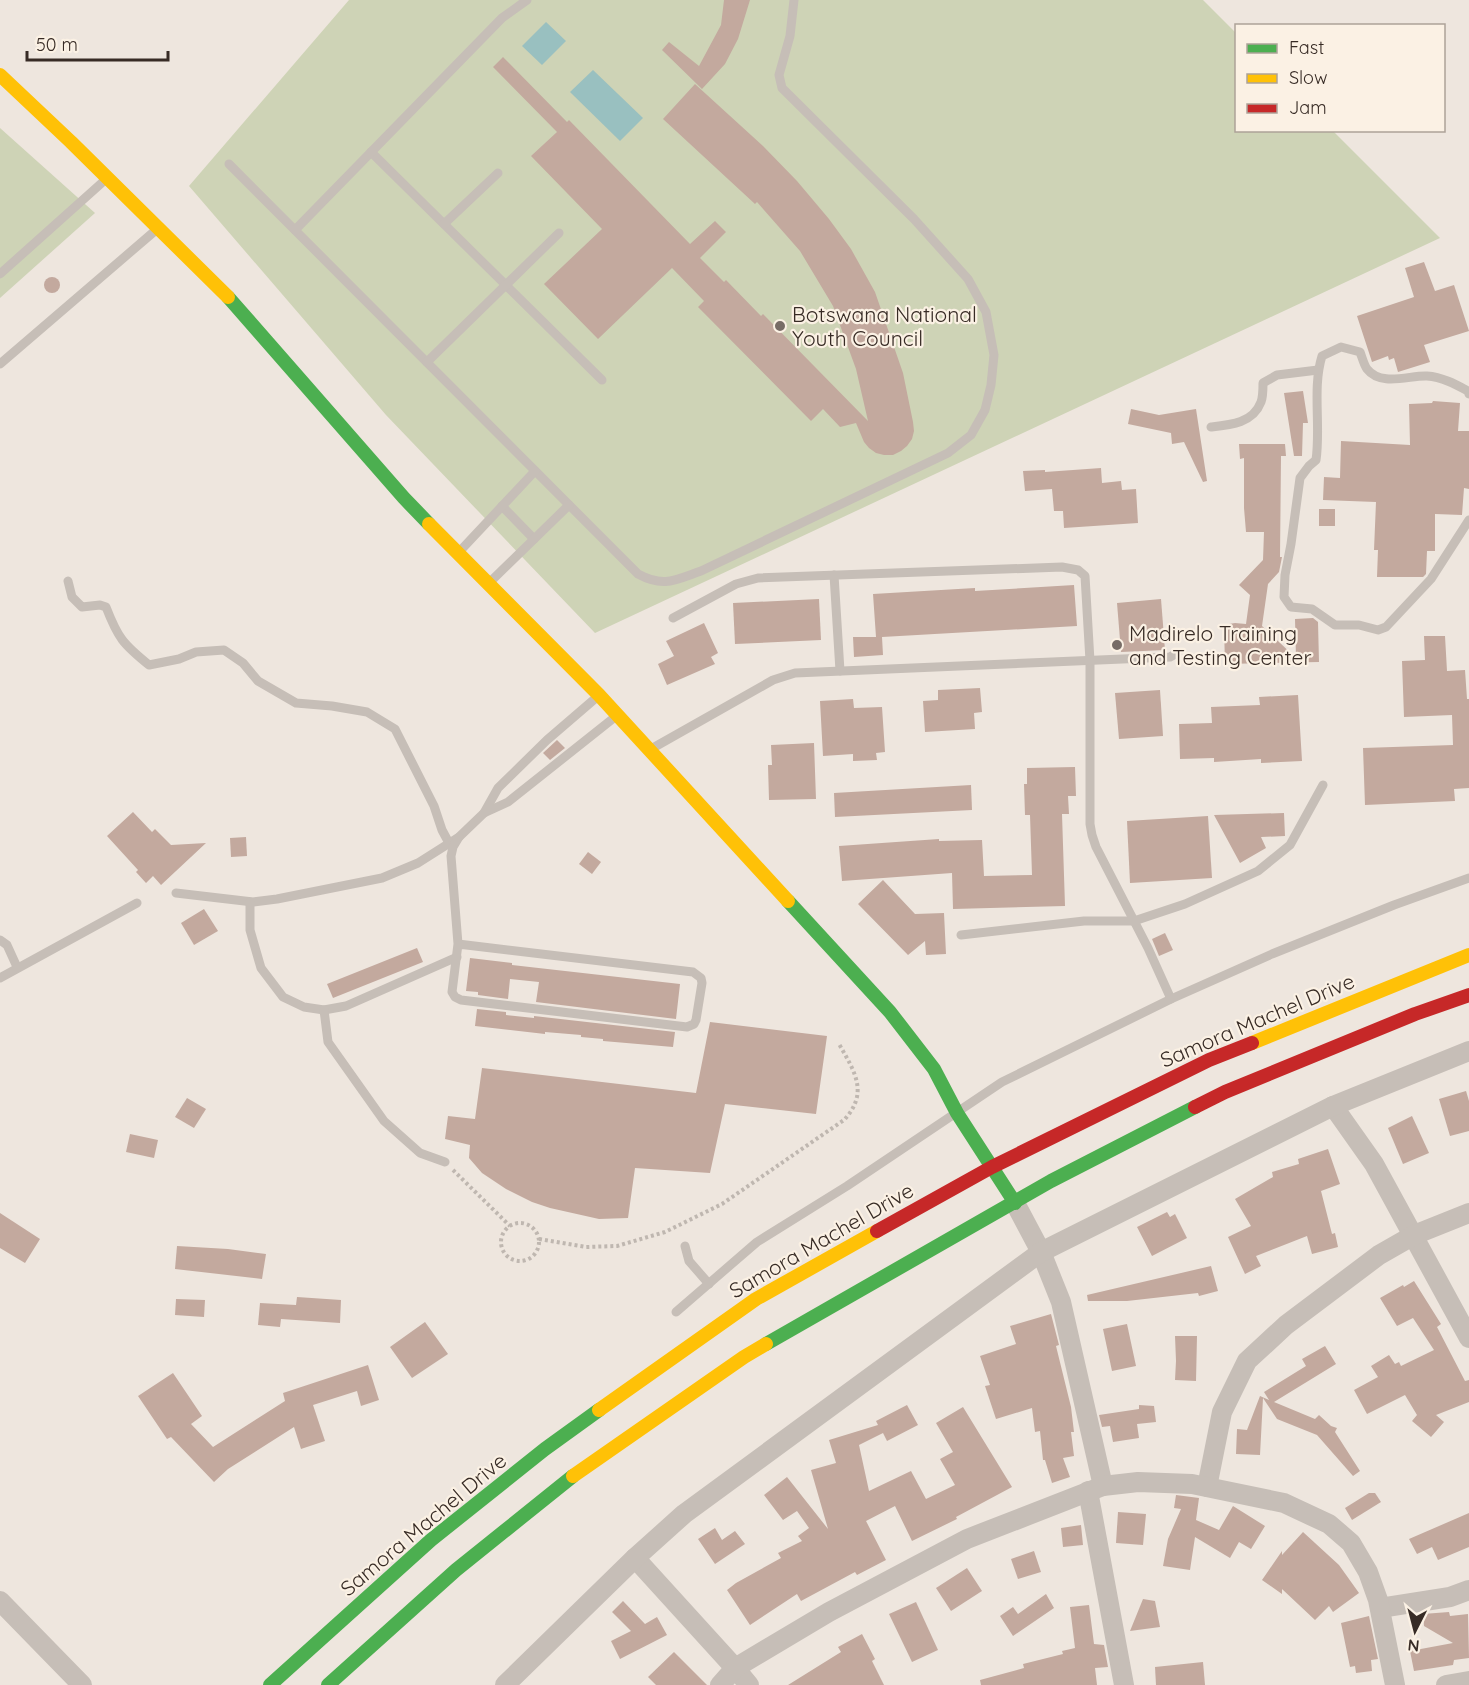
<svg xmlns="http://www.w3.org/2000/svg" width="1469" height="1685" font-family="Quicksand,sans-serif">
  <style>
    .green { fill: #ced3b6 }
    .water { fill: #99c0c0 }
    .building { fill: #c3a99e }
    .lines { fill: none; stroke-linecap: round; stroke-linejoin: round }
    .path { stroke: #bfb7b0; stroke-width: 4; stroke-dasharray: 3 3; stroke-linecap: butt }
    .lane { stroke: #c6beb7; stroke-width: 9 }
    .street { stroke: #c6beb7; stroke-width: 20 }
    .fast { stroke: #4caf50; stroke-width: 14 }
    .slow { stroke: #ffc107; stroke-width: 14 }
    .jam { stroke: #c62828; stroke-width: 14 }
    .poi-dot { fill: #776c66; stroke: #fbf1e4; stroke-width: 2 }
    .labels { text-anchor: middle; dominant-baseline: central; stroke-width: 4.5; stroke-linejoin: round; paint-order: stroke }
    .poi-label { font-size: 21px; fill: #372b25; stroke: #fbf1e4; text-anchor: start }
    .street-label { font-size: 21px; fill: #372b25; stroke: #fbf1e4 }
  </style>
  <rect width="100%" height="100%" fill="#eee6de"/>
  <g class="green">
    <path d="M349 0H1203L1236 33V130L1333 131 1440 238 595 633 386 415 189 186Z"/>
    <path d="M0 128 95 213 0 298Z"/>
  </g>
  <g class="water">
    <path d="M546 22 566 41 542 65 522 46Z"/>
    <path d="M593 70 643 118 620 141 570 92Z"/>
  </g>
  <g class="building">
    <path d="M724 0H750L738 39 725 64 702 89 662 50 669 42 699 66 721 25Z"/>
    <path d="M503 57 567 122 569 120 690 244 715 221 726 232 700 258 724 282 726 280 761 316 763 314 868 421 856 369 833 306 800 251 757 202 755 204 663 119 695 84 763 146 797 181 829 219 851 249 875 292 903 373 913 422 914 431 912 439 907 446 901 451 893 455H884L876 453 869 448 864 442 856 423 840 427 823 409 811 421 698 307 704 301 672 268 598 339 544 284 602 229 531 156 557 132 493 67Z"/>
    <path d="M1424 262 1435 291 1454 285 1469 331 1424 345 1430 362 1398 372 1394 358 1389 360 1388 356 1372 362 1357 316 1414 297 1405 268Z"/>
    <circle cx="52" cy="285" r="8"/>
    <path d="M1303 391 1308 423H1303L1302 456H1294L1284 393Z"/>
    <path d="M1433 401 1460 403 1458 431H1469V489L1464 488 1462 515 1435 514V551H1427L1426 574 1423 577H1377L1378 550H1374L1376 502 1323 500 1324 477 1340 478 1341 441 1410 445 1409 404 1432 403Z"/>
    <path d="M1131 409 1159 415 1196 409 1207 481 1203 482 1184 442 1172 444 1171 433 1128 424Z"/>
    <path d="M1239 444H1285L1286 456H1281L1280 557H1282L1279 572 1268 584 1262 626 1296 658 1295 619 1313 618 1318 622 1319 662 1225 664 1224 628 1229 624 1235 623 1246 624 1250 595 1239 585 1263 560 1264 532H1246L1244 508V458L1240 459Z"/>
    <path d="M1101 468 1102 483 1121 481 1122 490 1136 489 1138 523 1064 528 1063 511H1054L1052 489 1025 491 1023 471 1045 470V472Z"/>
    <rect x="1319" y="509" width="16" height="17"/>
    <path d="M1074 585 1077 626 882 637 883 655 854 657 853 637H876L873 594 975 588V591Z"/>
    <path d="M819 599 821 640 735 644 733 603Z"/>
    <path d="M1161 599 1165 650 1121 652 1117 603Z"/>
    <path d="M704 623 718 653 711 657 715 664 667 685 658 664 674 656 666 641Z"/>
    <path d="M1424 636H1445L1447 671 1465 670 1467 699H1469V788L1454 789 1455 801 1365 805 1363 748 1453 745 1452 715 1404 717 1402 661 1425 660Z"/>
    <path d="M980 688 982 712 974 713 975 729 925 732 923 701 938 700V690Z"/>
    <path d="M1160 690 1163 736 1119 739 1115 693Z"/>
    <path d="M1298 695 1302 761 1261 763V759L1214 762V758L1180 759 1179 724 1212 723 1211 707 1260 705 1259 697Z"/>
    <path d="M853 699 854 708 882 707 885 752 876 753 877 760 853 761V754L823 756 820 701Z"/>
    <path d="M557 740 565 748 550 760 543 753Z"/>
    <path d="M814 743 816 799 769 800 768 765H772L771 745Z"/>
    <path d="M1075 767 1076 796H1068L1069 814H1062L1065 906 953 909 952 873 842 881 839 846 939 839V841L982 840 984 876 1032 875 1030 815H1025L1024 784H1027V768Z"/>
    <path d="M971 785 972 810 835 817 834 793Z"/>
    <path d="M133 812 152 832 155 829 171 845 206 843 161 885 153 876 146 883 136 872 138 870 107 836Z"/>
    <path d="M1284 813 1285 836 1261 837 1266 848 1240 863 1214 815Z"/>
    <path d="M1208 816 1212 878 1130 883 1127 821Z"/>
    <path d="M246 837 247 856 231 857 230 838Z"/>
    <path d="M588 852 601 862 592 874 579 864Z"/>
    <path d="M883 880 915 914 944 913 946 954 926 955 925 941 908 955 858 904Z"/>
    <path d="M204 909 218 931 194 945 181 923Z"/>
    <path d="M1165 933 1173 950 1159 956 1152 939Z"/>
    <path d="M417 948 423 962 333 998 327 984Z"/>
    <path d="M470 958 512 963V965L680 984 676 1019 536 1002 539 982 510 979 508 999 478 995V992L466 991Z"/>
    <path d="M477 1009 506 1012V1015L534 1018V1016L675 1032 673 1047 603 1041V1039L581 1037V1035L545 1032V1034L475 1026Z"/>
    <path d="M710 1022 827 1036 816 1114 725 1104 710 1173 635 1168 628 1218 599 1219 550 1208 532 1202 506 1189 482 1173 469 1158 470 1145 445 1139 448 1116 475 1119 482 1068 696 1093Z"/>
    <path d="M1466 1091 1469 1101V1131L1450 1136 1439 1099Z"/>
    <path d="M187 1098 206 1109 194 1128 175 1117Z"/>
    <path d="M1412 1116 1429 1153 1403 1164 1388 1128Z"/>
    <path d="M130 1134 158 1140 154 1158 126 1152Z"/>
    <path d="M1328 1149 1340 1184 1321 1191 1332 1234 1335 1233 1338 1247 1312 1254 1307 1236 1256 1256 1261 1266 1245 1274 1228 1237 1251 1226 1235 1199 1273 1177 1272 1172 1299 1164 1298 1159Z"/>
    <path d="M1167 1212 1170 1217 1175 1214 1187 1238 1152 1256 1137 1227Z"/>
    <path d="M0 1213 40 1239 25 1263 0 1248Z"/>
    <path d="M177 1246 228 1249 266 1254 262 1279 175 1269Z"/>
    <path d="M1211 1266 1218 1291 1199 1296 1198 1293 1127 1301H1088L1087 1295Z"/>
    <path d="M1414 1281 1441 1324 1437 1327 1465 1381 1469 1380V1402L1436 1415 1444 1422 1431 1437 1412 1421 1417 1415 1405 1395 1367 1414 1354 1390 1378 1377 1371 1366 1389 1355 1395 1364 1399 1362 1401 1366 1434 1350 1413 1318 1397 1326 1380 1298 1403 1285 1404 1287Z"/>
    <path d="M297 1297 341 1300 340 1323 281 1319 280 1327 258 1325 260 1303 296 1305Z"/>
    <path d="M176 1299 205 1300 204 1317 175 1315Z"/>
    <path d="M1051 1314 1059 1345 1056 1346 1071 1407 1074 1432H1071L1074 1456 1063 1458 1070 1477 1052 1483 1045 1460H1043L1040 1431 1035 1432 1032 1408 996 1419 985 1386 990 1385 980 1356 1016 1344 1010 1326Z"/>
    <path d="M425 1322 448 1354 412 1378 390 1347Z"/>
    <path d="M1127 1324 1136 1366 1112 1371 1103 1329Z"/>
    <path d="M1175 1336H1197L1196 1381 1175 1380 1176 1361Z"/>
    <path d="M1325 1346 1336 1364 1274 1402 1315 1419 1319 1415 1331 1426 1337 1428 1335 1432 1360 1471 1353 1476 1317 1435 1277 1419 1263 1398 1260 1455 1236 1454 1237 1429 1247 1430 1260 1396 1269 1400 1264 1392 1306 1366 1302 1359Z"/>
    <path d="M368 1365 379 1400 361 1406 357 1391 313 1405 325 1441 301 1449 294 1427 228 1469 214 1482 171 1437 167 1439 138 1396 173 1373 202 1416 191 1424 213 1447 285 1401 283 1393Z"/>
    <path d="M907 1405 918 1425 887 1441 883 1433 859 1445 869 1491 911 1471 926 1499 955 1485 940 1459 953 1452 936 1423 963 1407 1012 1487 956 1517 957 1519 912 1541 895 1506 866 1521 886 1560 857 1575 855 1572 801 1601 797 1594 750 1625 727 1590 736 1583 781 1558 778 1553 802 1541 798 1536 809 1528 797 1511 783 1520 764 1495 787 1477 828 1529 811 1470 836 1463 829 1440 878 1425 876 1421Z"/>
    <path d="M1139 1405 1154 1406 1156 1422 1137 1424 1139 1438 1113 1442 1110 1426 1102 1427 1099 1415 1139 1409Z"/>
    <path d="M1369 1493H1375L1381 1502 1352 1520 1345 1508Z"/>
    <path d="M1176 1495 1199 1498 1196 1520 1219 1530 1233 1506 1265 1526 1251 1549 1239 1542 1230 1558 1195 1537 1190 1570 1163 1566 1168 1539 1181 1509 1174 1508Z"/>
    <path d="M1118 1512 1146 1514 1143 1545 1116 1543Z"/>
    <path d="M1469 1513V1547L1438 1560 1432 1547 1417 1554 1409 1539Z"/>
    <path d="M1081 1525 1083 1545 1063 1547 1061 1528Z"/>
    <path d="M715 1528 722 1540 735 1531 745 1544 715 1564 698 1539Z"/>
    <path d="M1303 1532 1339 1565 1359 1593 1333 1612 1329 1606 1315 1620 1282 1589V1594L1262 1580 1282 1551V1555Z"/>
    <path d="M1034 1551 1041 1572 1018 1579 1011 1559Z"/>
    <path d="M967 1568 982 1591 951 1611 936 1588Z"/>
    <path d="M1046 1594 1054 1608 1013 1636 1000 1616 1013 1607 1018 1614Z"/>
    <path d="M1143 1599 1155 1601 1160 1627 1130 1631Z"/>
    <path d="M623 1601 645 1624 657 1617 667 1635 620 1659 611 1641 631 1631 612 1612Z"/>
    <path d="M916 1602 938 1650 912 1662 889 1614Z"/>
    <path d="M1089 1605 1094 1644 1104 1645 1108 1667 1095 1668 1097 1685H981L980 1680 1024 1668 1023 1664 1063 1654 1062 1651 1075 1648 1070 1607Z"/>
    <path d="M1449 1612 1450 1616 1468 1614 1469 1658 1454 1660 1453 1665 1414 1671 1410 1651 1453 1643 1424 1626 1423 1614Z"/>
    <path d="M1369 1616 1378 1659 1371 1660 1372 1671 1356 1673 1355 1666 1350 1667 1341 1623Z"/>
    <path d="M862 1634 875 1659 872 1661 884 1685H788L841 1652 838 1647Z"/>
    <path d="M674 1652 707 1685H656L648 1677Z"/>
    <path d="M1203 1662 1205 1685H1156L1155 1667Z"/>
  </g>
  <g class="lines">
    <g class="path">
      <path d="M453 1170 510 1226"/>
      <circle cx="520" cy="1242" r="19"/>
      <path d="M539 1239 586 1247 617 1246 665 1232 722 1204 844 1120C869 1093 855 1072 839 1044"/>
    </g>
    <g class="lane">
      <path d="M371 152 602 380"/>
      <path d="M229 164 638 574C664 588 675 580 701 571L948 453 971 435 985 410 991 385 994 355 986 312 968 279 914 219 782 88 779 75 790 36 794 0"/>
      <path d="M444 224 498 173"/>
      <path d="M295 230 502 18 527 0"/>
      <path d="M0 274 105 180"/>
      <path d="M427 362 559 233"/>
      <path d="M0 364 156 230"/>
      <path d="M1469 394 1468 391C1455 384 1442 377 1427 376 1410 375 1381 387 1367 369 1364 365 1362 357 1360 352L1341 347 1322 356C1312 388 1321 426 1316 460L1309 466 1300 478 1291 544 1285 575 1284 597 1291 607 1312 609 1335 625H1359L1378 630 1386 627 1431 579 1469 520"/>
      <path d="M1211 427C1231 425 1253 423 1261 402 1263 397 1263 389 1263 383L1277 375 1318 370"/>
      <path d="M502 506 534 539"/>
      <path d="M460 551 535 471"/>
      <path d="M834 575 840 671"/>
      <path d="M68 581 72 597 82 607 100 605 106 607C118 638 123 644 149 665L179 659 196 652 224 650 243 663 258 681 296 703 332 706 367 712 395 729 434 806 442 830 449 843"/>
      <path d="M490 582 569 505"/>
      <path d="M673 618 736 584 758 578 1062 567 1078 570 1085 576 1090 661V824L1092 835 1096 847 1148 948 1171 999"/>
      <path d="M651 749 773 680 795 673 1170 657 1177 653"/>
      <path d="M484 813 508 802 615 717"/>
      <path d="M176 893 253 902 277 899 382 878 418 863 459 837 484 813 498 788 547 740 597 697"/>
      <path d="M250 902V930L261 968 283 997 304 1007 324 1010 346 1006 457 957"/>
      <path d="M961 935 1084 921H1134L1185 904 1258 871 1290 845 1323 785"/>
      <path d="M0 940 7 945 17 967"/>
      <path d="M458 944 693 972 701 978 702 983 696 1020 694 1024 687 1027 461 1000 455 997 452 992 458 944 451 856 453 847 459 837"/>
      <path d="M0 978 137 903"/>
      <path d="M324 1010 328 1042 384 1121 420 1153 445 1162"/>
      <path d="M685 1246 689 1261 709 1284"/>
      <path d="M676 1312 757 1242 847 1186 1002 1082 1171 999 1272 954 1394 905 1469 878"/>
    </g>
    <g class="street">
      <path d="M1333 1106 1374 1164 1469 1338"/>
      <path d="M1015 1203 1041 1252 1061 1302 1103 1486"/>
      <path d="M1207 1487 1222 1412 1247 1361 1286 1325 1379 1255 1414 1235 1469 1213"/>
      <path d="M1088 1491 1124 1685"/>
      <path d="M635 1558 735 1668 749 1685"/>
      <path d="M0 1601 82 1685"/>
      <path d="M1380 1608 1450 1597 1469 1590"/>
      <path d="M505 1685 635 1558 684 1514 1041 1252 1333 1106 1469 1051"/>
      <path d="M720 1685 735 1668 829 1612 967 1539 1103 1486 1138 1482 1192 1484 1284 1503 1329 1524 1351 1543 1368 1572 1378 1600 1395 1685"/>
      <path d="M1446 1685 1469 1681"/>
    </g>
    <g class="fast">
      <path d="M228 297 404 498 429 524"/>
      <path d="M788 901 890 1012 934 1069 957 1113 1015 1203"/>
      <path d="M766 1344 1051 1181 1195 1107"/>
      <path d="M270 1685 431 1540 545 1449 599 1410"/>
      <path d="M328 1685 456 1570 573 1476"/>
    </g>
    <g class="slow">
      <path d="M0 75 71 142 228 297"/>
      <path d="M429 524 599 695 788 901"/>
      <path d="M1252 1043 1469 955"/>
      <path d="M599 1410 756 1299 877 1231"/>
      <path d="M573 1476 744 1357 766 1344"/>
    </g>
    <g class="jam">
      <path d="M1195 1107 1225 1092 1415 1014 1469 995"/>
      <path d="M877 1231 992 1167 1209 1060 1252 1043"/>
    </g>
  </g>
  <g class="poi-dot">
    <circle cx="780" cy="326" r="6"/>
    <circle cx="1117" cy="645" r="6"/>
  </g>
  <g class="labels">
    <g class="poi-label">
      <text x="792" y="314">Botswana National<tspan x="792" dy="24">Youth Council</tspan></text>
      <text x="1129" y="633">Madirelo Training<tspan x="1129" dy="24">and Testing Center</tspan></text>
    </g>
    <g class="street-label">
      <text transform="translate(1257 1020) rotate(-23)">Samora Machel Drive</text>
      <text transform="translate(821 1240) rotate(-30)">Samora Machel Drive</text>
      <text transform="translate(423 1524) rotate(-40)">Samora Machel Drive</text>
    </g>
  </g>
  <rect x="1235" y="24" width="210" height="108" fill="#fbf1e4" stroke="#ada298" stroke-width="1.5"/>
  <rect x="1247" y="44" width="30" height="9" fill="#4caf50" stroke="#ada298" stroke-width="1.5"/>
  <text x="1289" y="54" font-size="18" fill="#372b25">Fast</text>
  <rect x="1247" y="74" width="30" height="9" fill="#ffc107" stroke="#ada298" stroke-width="1.5"/>
  <text x="1289" y="84" font-size="18" fill="#372b25">Slow</text>
  <rect x="1247" y="104" width="30" height="9" fill="#c62828" stroke="#ada298" stroke-width="1.5"/>
  <text x="1289" y="114" font-size="18" fill="#372b25">Jam</text>
  <g transform="translate(1415 1631) rotate(186)" stroke="#fbf1e4" stroke-width="4.5" paint-order="stroke">
  <path d="M0-4.5L10 22L0 15L-10 22Z" fill="#372b25"/>
  <text y="-9" font-size="16" font-weight="bold" text-anchor="middle" fill="#372b25">N</text>
  </g>
  <path d="M27 51v9h141v-9" fill="none" stroke="#372b25" stroke-width="3"/>
  <text x="36" y="51" font-size="18" fill="#372b25" stroke="#fbf1e4" stroke-width="4.5" paint-order="stroke">50 m</text>
</svg>
